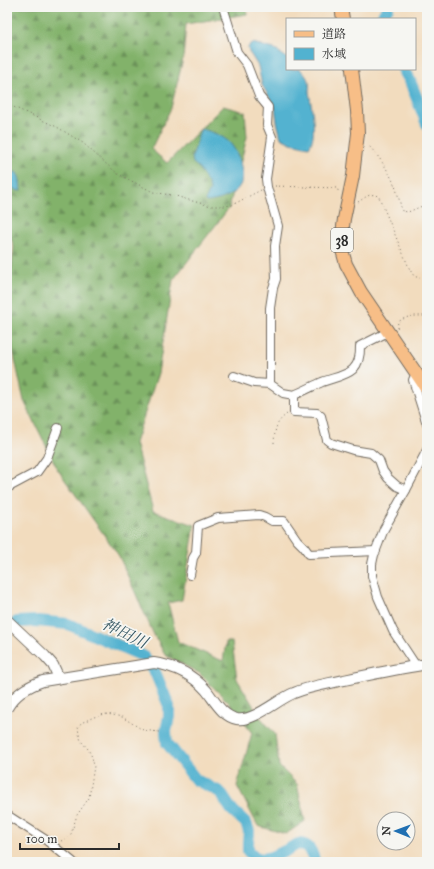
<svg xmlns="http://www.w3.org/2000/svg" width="434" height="869" font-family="'IM FELL Great Primer','Noto Serif JP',serif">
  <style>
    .forest { fill: url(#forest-firs); stroke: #566e4b }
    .water { fill: #52b2d0; stroke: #3e6e7e }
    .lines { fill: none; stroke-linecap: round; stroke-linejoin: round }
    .river { stroke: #52b2d0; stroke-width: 12 }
    .minor-casing { stroke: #71695e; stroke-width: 10 }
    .tertiary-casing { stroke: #71695e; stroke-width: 12 }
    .primary-casing { stroke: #71695e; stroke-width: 14 }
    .path { stroke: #71695e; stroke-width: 1; stroke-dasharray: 1 3; stroke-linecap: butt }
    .minor { stroke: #fff; stroke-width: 8 }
    .tertiary { stroke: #fff; stroke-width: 10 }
    .primary { stroke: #f7be87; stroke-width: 12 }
    .labels { text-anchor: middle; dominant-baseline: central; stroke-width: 3.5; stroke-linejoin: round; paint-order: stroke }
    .shield { fill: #f6f6f2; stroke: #686867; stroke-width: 1 }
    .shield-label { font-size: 14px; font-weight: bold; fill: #2b2b2b }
    .water-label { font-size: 16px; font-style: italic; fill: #395a65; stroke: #f6f6f2 }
  </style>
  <defs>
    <pattern id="forest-firs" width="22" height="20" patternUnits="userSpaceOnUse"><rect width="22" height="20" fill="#82b26b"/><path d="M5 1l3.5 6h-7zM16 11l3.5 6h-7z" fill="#6b9158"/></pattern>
  </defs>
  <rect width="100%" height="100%" fill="#f6f6f2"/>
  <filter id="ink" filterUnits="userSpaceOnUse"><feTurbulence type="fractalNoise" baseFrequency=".025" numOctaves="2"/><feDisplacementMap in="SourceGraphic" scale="8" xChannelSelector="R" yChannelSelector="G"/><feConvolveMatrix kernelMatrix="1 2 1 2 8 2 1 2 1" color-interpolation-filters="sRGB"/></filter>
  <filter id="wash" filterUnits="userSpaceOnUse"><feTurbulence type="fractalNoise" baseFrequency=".012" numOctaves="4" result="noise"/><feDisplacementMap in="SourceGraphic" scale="16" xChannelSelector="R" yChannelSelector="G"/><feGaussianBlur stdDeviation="0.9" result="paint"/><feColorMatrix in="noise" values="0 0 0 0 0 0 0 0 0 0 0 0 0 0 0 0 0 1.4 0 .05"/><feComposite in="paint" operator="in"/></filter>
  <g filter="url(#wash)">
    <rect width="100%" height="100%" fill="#f2dcbe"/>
    <path class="forest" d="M7 7H247V14L186 24 183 59 171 108 151 149 167 163 223 106 245 112 247 137 229 208 173 280 158 373 135 443 153 511 195 525 182 600 168 603 178 642 223 661 226 642H232L237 679 260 717 275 734 279 766 297 784 305 821 286 834 258 826 237 786 252 733 231 705 199 673 165 655 154 635 119 556 58 470 24 401 7 323V310L14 247 7 227Z"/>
    <g class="water">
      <path d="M253 43 274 49 287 58V69H300C304 73 307 77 309 82 310 85 309 88 309 91 311 105 318 135 309 147L291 143 281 138 277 122 275 107 262 85 258 66 249 52 248 48 250 44Z"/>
      <path d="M202 129C212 132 222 135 230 143 235 149 238 155 240 162 241 167 243 173 242 178 241 194 220 201 206 202L205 201 210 190 208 183 198 167 193 163 192 157 195 148 200 130Z"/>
      <path d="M16 172C21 177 20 184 21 190L19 191 10 187C7 181 10 178 12 173Z"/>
    </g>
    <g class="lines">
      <g class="river">
        <path d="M381 19 388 7"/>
        <path d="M403 69 410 81 427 124"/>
        <path d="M17 622 38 621 68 624 143 656 155 672 169 706V717L166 731 167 743 196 780 220 792 231 809 246 823 249 831 248 843V851C251 854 254 857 258 858 269 862 288 849 298 844 311 844 311 852 315 862"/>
      </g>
    </g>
  </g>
  <g filter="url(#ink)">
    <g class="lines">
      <defs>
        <g id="minor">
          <path d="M225 7 224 10 237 52 247 65 259 96 268 107 267 125 272 137 266 179 267 187 278 226 275 246 276 279 273 288 270 308V384"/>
          <path d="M416 373 413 380 427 424"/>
          <path d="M234 376 254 383 270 384 283 393 294 395V412L317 413 321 416 327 440 331 443 353 450 371 453 379 460 383 471 388 478 397 486 406 490"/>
          <path d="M294 395C304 391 313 386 322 382 344 374 361 375 360 346L388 332"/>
          <path d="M7 488 37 472 47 458 58 428"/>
          <path d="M190 575 193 558 196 553 198 526 218 518 259 515 265 517 272 521H284L297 540 304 547 309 554 376 551"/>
          <path d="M416 666 393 631 378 597 372 576V564L374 555 384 529 406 490 427 450"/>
          <path d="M7 815 46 840 73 862"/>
        </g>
        <g id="tertiary">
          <path d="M7 620 45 656 53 665 59 678"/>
          <path d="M7 708C15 694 28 686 43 681L154 663C175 666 192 674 206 690 215 701 222 716 237 719 254 722 278 699 294 693 310 686 327 684 344 680 368 675 392 670 416 666L427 664"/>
        </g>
        <g id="primary">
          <path d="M341 7 343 19"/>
          <path d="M352 69 357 111 358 133 353 176 344 219 342 234V250L346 264 361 292 427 389"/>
        </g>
      </defs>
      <use href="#minor" class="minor-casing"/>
      <use href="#tertiary" class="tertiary-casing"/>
      <use href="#primary" class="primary-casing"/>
      <g class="path">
        <path d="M7 104 57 127 83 143 104 162 118 174 153 192 176 196 185 199 211 206H224L232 205 261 190"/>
        <path d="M367 144C379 156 389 171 395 186 398 194 400 203 402 211L408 212 427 204"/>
        <path d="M275 186 337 188 339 193"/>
        <path d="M358 202C365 198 371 191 379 197L410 270 414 276 427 281"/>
        <path d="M397 328 398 322C408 315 415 316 427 316"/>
        <path d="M274 443C275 430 275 423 287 414"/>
        <path d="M61 841 67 838 71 834 77 815 89 798 94 766 92 757 88 749 81 741 79 734 78 728 81 723 94 717 105 714 113 715 122 717 143 730 159 732"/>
      </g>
      <use href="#minor" class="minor"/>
      <use href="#tertiary" class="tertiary"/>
      <use href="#primary" class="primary"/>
    </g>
  </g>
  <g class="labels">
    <rect class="shield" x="331" y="228" width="22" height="24" rx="3"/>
    <g class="shield-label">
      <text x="342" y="240">38</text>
    </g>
    <g class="water-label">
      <text transform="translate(125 633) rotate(26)">神田川</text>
    </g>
  </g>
  <rect width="434" height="869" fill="none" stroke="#f6f6f2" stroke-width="24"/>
  <rect x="286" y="18" width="130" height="52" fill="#f6f6f2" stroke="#a5a5a2"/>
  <rect x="294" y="31" width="20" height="6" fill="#f7be87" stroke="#a5a5a2"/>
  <text x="322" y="38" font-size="12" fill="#2b2b2b">道路</text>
  <rect x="294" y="48" width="20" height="12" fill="#52b2d0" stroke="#a5a5a2"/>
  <text x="322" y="58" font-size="12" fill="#2b2b2b">水域</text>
  <g transform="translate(396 831) rotate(271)"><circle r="19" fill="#f6f6f2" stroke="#a5a5a2"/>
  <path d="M0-3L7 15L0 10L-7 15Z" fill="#1f6fb2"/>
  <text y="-6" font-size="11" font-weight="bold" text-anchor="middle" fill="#2b2b2b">N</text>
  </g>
  <path d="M20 843v6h99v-6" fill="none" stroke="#2b2b2b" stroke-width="2"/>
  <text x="26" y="843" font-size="12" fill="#2b2b2b" stroke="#f6f6f2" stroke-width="3" paint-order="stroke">100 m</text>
</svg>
